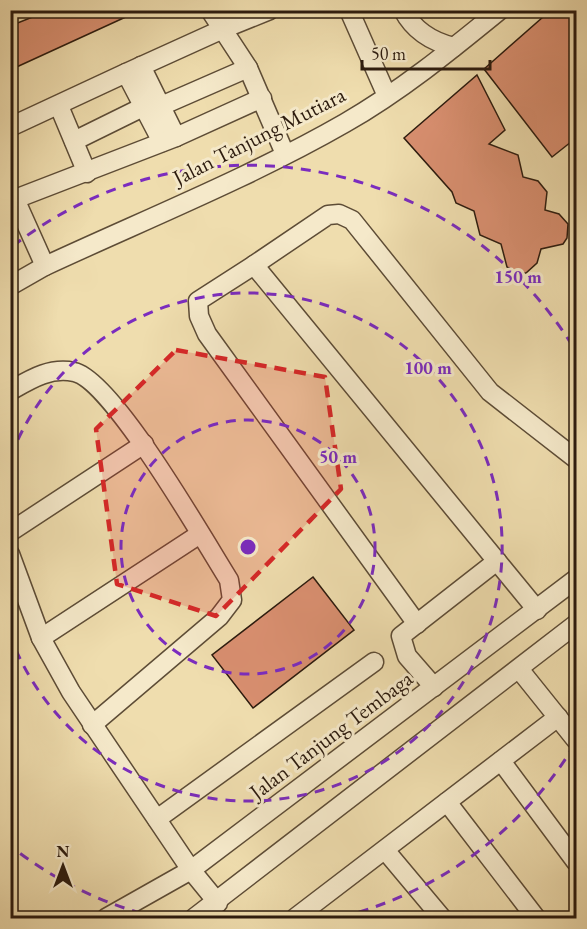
<svg xmlns="http://www.w3.org/2000/svg" width="587" height="929" font-family="'EB Garamond',serif">
  <style>
    .building { fill: #d98f70; stroke: #2c1b0e; stroke-width: 1.5 }
    .lines { fill: none; stroke-linecap: round; stroke-linejoin: round }
    .minor-casing { stroke: #5d4c36; stroke-width: 21 }
    .minor { stroke: #f5e9ca; stroke-width: 18 }
    .marked { fill: #d62828; fill-opacity: 0.2; stroke: #d62828; stroke-width: 4.5; stroke-dasharray: 12 8; stroke-linejoin: round }
    .ring { fill: none; stroke: #7b2cbf; stroke-width: 3; stroke-dasharray: 10 8 }
    .labels { text-anchor: middle; dominant-baseline: central; stroke-width: 6; stroke-linejoin: round; paint-order: stroke }
    .street-label { font-size: 22px; fill: #2c1b0e; stroke: #f5e9ca }
    .centre { fill: #7b2cbf; stroke: #f5e9ca; stroke-width: 3 }
    .ring-label { font-size: 18px; text-anchor: middle; font-weight: bold; fill: #7b2cbf; stroke: #f5e9ca; stroke-width: 6; stroke-linejoin: round; paint-order: stroke }
  </style>
  <rect width="100%" height="100%" fill="#efddae"/>
  <filter id="stains"><feTurbulence type="fractalNoise" baseFrequency=".00333" numOctaves="4"/><feColorMatrix values="0 0 0 0 .2 0 0 0 0 .09 0 0 0 0 .02 0 0 0 .5 -.17"/></filter>
  <radialGradient id="worn" r=".72"><stop offset=".6" stop-color="#630" stop-opacity="0"/><stop offset="1" stop-color="#630" stop-opacity=".3"/></radialGradient>
  <g class="building">
    <path d="M50 10H141L10 70V26Z"/>
    <path d="M551 10H569L576 19V138L552 157 484 69Z"/>
    <path d="M477 75 505 130 489 144 518 155 523 177 538 181 547 192 545 210 559 214 568 224 567 238 563 244 541 249 537 263 526 273H519L507 267 501 244 480 235 474 211 456 203 452 192 404 138Z"/>
    <path d="M313 577 354 630 253 708 212 655Z"/>
  </g>
  <g class="lines">
    <defs>
      <g id="minor">
        <path d="M210 10 248 68 285 154"/>
        <path d="M349 10 387 96"/>
        <path d="M403 10C414 31 433 42 454 47"/>
        <path d="M141 66 176 137"/>
        <path d="M126 73 223 29 270 10"/>
        <path d="M59 106 87 173"/>
        <path d="M161 106 248 68"/>
        <path d="M10 127 126 73 162 142"/>
        <path d="M74 141 143 107"/>
        <path d="M15 199 45 266"/>
        <path d="M10 201 176 137 262 98"/>
        <path d="M254 265 328 215 339 214 352 220 490 392 576 459"/>
        <path d="M10 286 45 266C144 220 251 177 345 123 401 91 451 50 500 10"/>
        <path d="M10 391C31 379 50 367 74 372 112 379 205 542 229 580L232 600 219 617 92 725"/>
        <path d="M10 532 144 444"/>
        <path d="M10 554 41 638 71 692 191 870 218 903"/>
        <path d="M417 624 207 334 199 316 198 301 254 265 537 610"/>
        <path d="M41 638 200 534"/>
        <path d="M519 669 576 740"/>
        <path d="M434 687 407 656 401 636 497 561"/>
        <path d="M501 761 576 862"/>
        <path d="M447 802 536 918"/>
        <path d="M157 819 374 662"/>
        <path d="M385 850 442 918"/>
        <path d="M106 918 191 870 576 579"/>
        <path d="M194 918 576 624"/>
        <path d="M295 918 558 717"/>
      </g>
    </defs>
    <use href="#minor" class="minor-casing"/>
    <use href="#minor" class="minor"/>
  </g>
  <path class="marked" d="M176 350 325 377 341 489 216 616 117 584 96 429Z"/>
  <g class="ring">
    <circle cx="248" cy="547" r="127"/>
    <path d="M11 456A254 254 0 1 1 11 638"/>
    <path d="M575 744A382 382 0 0 1 337 918M159 918A382 382 0 0 1 13 848M13 246A382 382 0 0 1 575 350"/>
  </g>
  <g class="labels">
    <g class="street-label">
      <text transform="translate(259 136) rotate(-27)">Jalan Tanjung Mutiara</text>
      <text transform="translate(331 735) rotate(-37)">Jalan Tanjung Tembaga</text>
    </g>
  </g>
  <circle cx="248" cy="547" r="9" class="centre"/>
  <g class="ring-label">
    <text x="518" y="283">150 m</text>
    <text x="428" y="374">100 m</text>
    <text x="338" y="463">50 m</text>
  </g>
  <rect width="587" height="929" fill="none" stroke="#efddae" stroke-width="36"/>
  <rect x="12" y="12" width="563" height="905" fill="none" stroke="#2c1b0e" stroke-width="3"/>
  <rect x="18" y="18" width="551" height="893" fill="none" stroke="#2c1b0e" stroke-width="1.5"/>
  <g transform="translate(63 866)" stroke="#f5e9ca" stroke-width="4.5" paint-order="stroke">
  <path d="M0-4.5L10 22L0 15L-10 22Z" fill="#2c1b0e"/>
  <text y="-9" font-size="16" font-weight="bold" text-anchor="middle" fill="#2c1b0e">N</text>
  </g>
  <path d="M362 60v9h128v-9" fill="none" stroke="#2c1b0e" stroke-width="3"/>
  <text x="371" y="60" font-size="18" fill="#2c1b0e" stroke="#f5e9ca" stroke-width="4.5" paint-order="stroke">50 m</text>
  <rect width="100%" height="100%" filter="url(#stains)"/>
  <rect width="100%" height="100%" fill="url(#worn)"/>
</svg>
